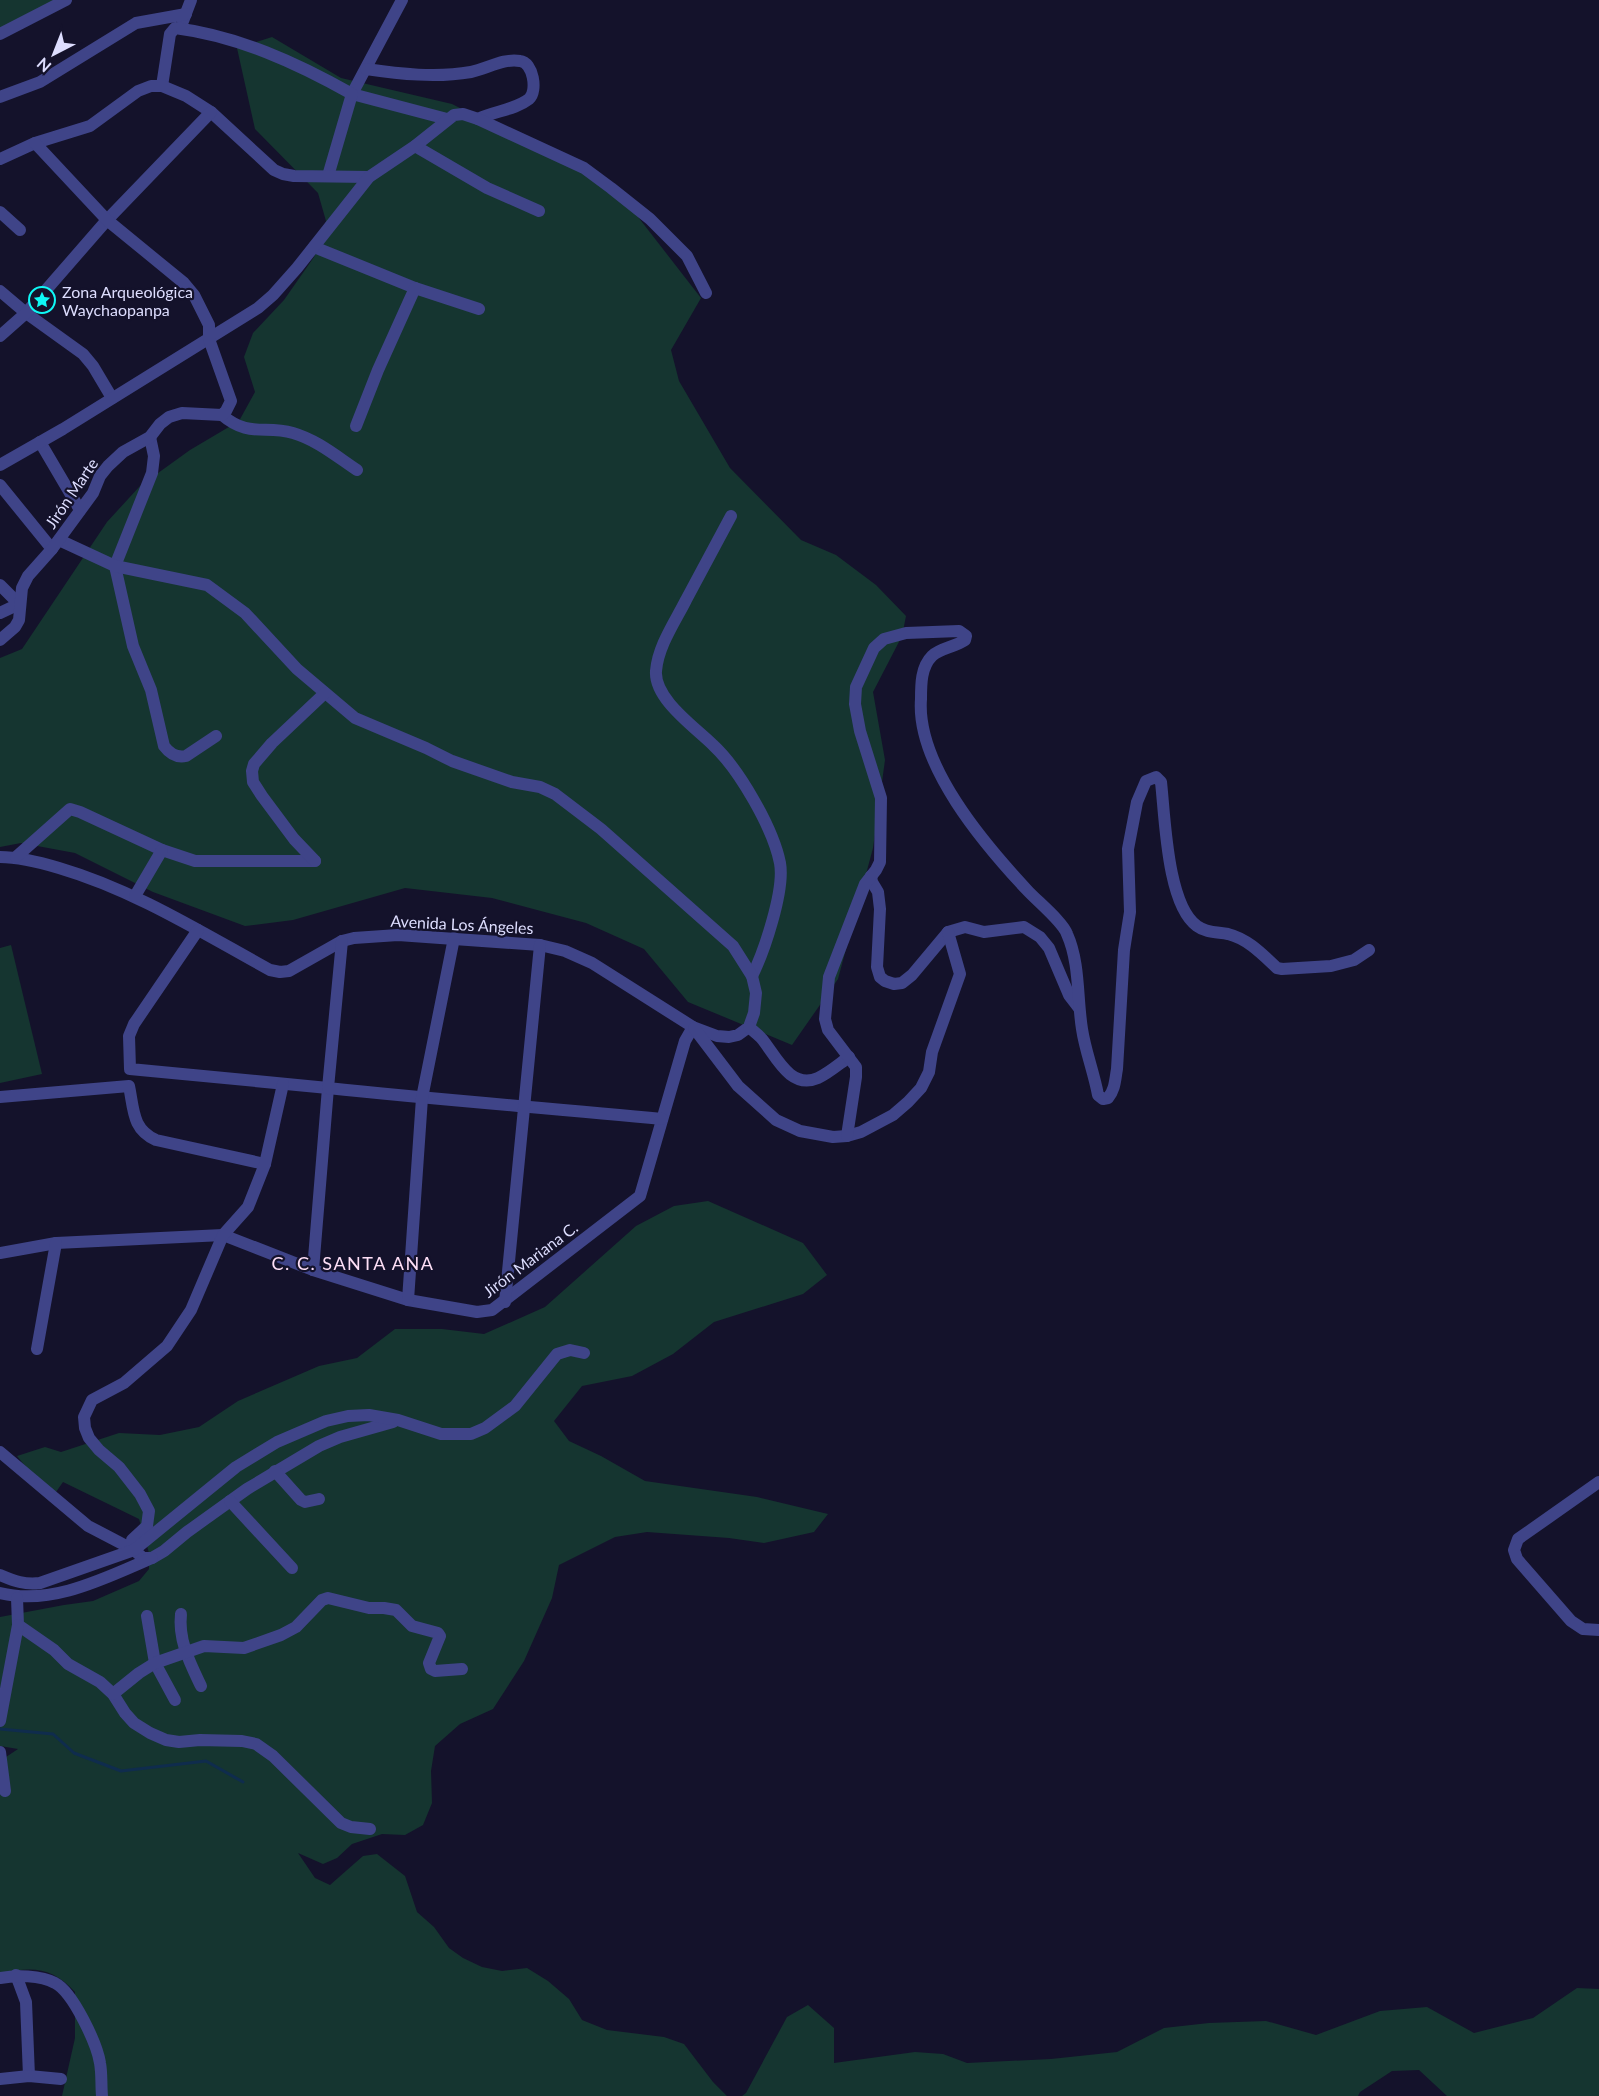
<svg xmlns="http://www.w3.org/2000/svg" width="1599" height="2096" font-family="Lato,sans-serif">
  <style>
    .green { fill: #153530 }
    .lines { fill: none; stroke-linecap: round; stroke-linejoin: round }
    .stream { stroke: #0f2c4d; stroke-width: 3 }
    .minor { stroke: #3f4488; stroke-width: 12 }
    .labels { text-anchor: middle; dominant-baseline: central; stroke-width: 4.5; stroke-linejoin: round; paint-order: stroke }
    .poi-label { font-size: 16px; fill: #ddddfe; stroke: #14122b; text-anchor: start }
    .street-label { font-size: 16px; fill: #ddddfe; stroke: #14122b }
    .neighbourhood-label { font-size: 18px; letter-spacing: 1.5px; fill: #fedff6; stroke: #14122b }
  </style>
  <rect width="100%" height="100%" fill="#14122b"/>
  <g class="green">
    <path d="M0 0H61L0 30Z"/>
    <path d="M272 37 341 78 452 104 614 186 701 298 671 350 679 381 730 468 801 540 836 555 876 585 906 616 902 636 873 692 885 760 873 848 838 979 792 1045 688 1002 644 949 586 923 492 898 405 888 293 920 245 926 153 892 75 853 21 843 0 847V658L22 649 107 522 140 486 190 450 239 421 255 392 244 357 253 333 284 300 314 257 326 221 318 193 255 129 237 48Z"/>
    <path d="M11 945 42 1074 0 1083V948Z"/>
    <path d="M708 1201 803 1243 827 1275 803 1294 714 1322 673 1354 632 1376 582 1386 554 1421 569 1441 601 1456 645 1481 757 1497 828 1514 814 1532 764 1543 729 1538 647 1532 615 1537 559 1565 552 1598 524 1661 493 1709 460 1724 435 1746 431 1771 432 1803 423 1825 405 1835 382 1834 352 1844 337 1858 323 1864 298 1853 315 1878 330 1885 363 1856 377 1854 405 1876 417 1912 434 1927 449 1948 463 1958 482 1967 502 1971 527 1968 548 1981 569 1999 582 2020 607 2030 664 2037 684 2044 713 2082 727 2096H62L75 2038V1992C52 1967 32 1966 0 1974V1761L18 1749 0 1746V1617L64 1605 93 1601 139 1581 149 1569V1553L139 1519 63 1482 56 1492 30 1472 17 1456 45 1447 61 1452 119 1433 160 1435 199 1427 238 1401 319 1366 357 1358 395 1329H442L484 1334 545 1307 636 1226 674 1206Z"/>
    <path d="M1577 1988 1599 1989V2096H1447L1419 2070 1392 2071 1360 2092 1358 2096H742L746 2093 787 2017 808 2005 834 2028V2063L915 2052 943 2054 967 2063 1051 2059 1117 2052 1164 2028 1209 2023 1266 2021 1316 2035 1380 2011 1427 2007 1474 2033 1533 2018Z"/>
  </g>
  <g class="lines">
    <path class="stream" d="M0 1729 53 1734 74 1753 121 1771 206 1761 243 1782"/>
    <g class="minor">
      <path d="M402 0 352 94 447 119"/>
      <path d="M183 21 191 0"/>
      <path d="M0 34 66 0"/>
      <path d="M366 69C400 74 436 78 471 72 487 69 503 58 520 61 533 62 538 91 529 99 515 110 494 111 478 119"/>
      <path d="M162 86 170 34 175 28C238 36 297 63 352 94L328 176"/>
      <path d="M0 97 40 82 136 23 186 14"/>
      <path d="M415 146 487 188 539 211"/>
      <path d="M0 159 35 143 90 126 138 91 151 86H162L186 96 211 112 274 170 283 174 294 176 369 177"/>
      <path d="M0 212 20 230"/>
      <path d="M314 247 415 288 479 309"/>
      <path d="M0 291 26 313 83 354 93 366 112 398"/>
      <path d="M0 336 26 313 107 220 211 112"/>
      <path d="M222 415C249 438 264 425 293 433 317 440 336 456 357 470"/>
      <path d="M356 426 378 370 415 288"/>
      <path d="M150 437 154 456 152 473 115 566 133 646 151 690 164 746C170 754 177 758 186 756L216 736"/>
      <path d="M40 442 80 510"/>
      <path d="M0 465 63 429 258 308 273 295 297 268 369 177 415 146 454 115 463 114 478 119 584 168 611 188 650 219 687 256 706 293"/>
      <path d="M0 485 52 549"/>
      <path d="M731 516C716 544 701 572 686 600 675 622 658 646 656 671 654 699 695 727 713 745 739 769 773 828 780 863 785 890 764 952 752 976"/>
      <path d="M59 540 115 566 207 585 245 613 297 669 355 718 426 748 452 761 512 782 540 787 555 794 601 829 733 946 752 976 756 993 754 1013 749 1027 738 1035 729 1037 717 1036 693 1027"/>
      <path d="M0 585 19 604 0 613"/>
      <path d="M0 640 15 627 19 620 22 588 28 576 52 549 93 493 100 476 108 466 123 452 150 437 160 424 169 417 182 413 222 415 226 411 231 401 209 339V325L194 295 184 283 107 220 35 143"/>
      <path d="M0 857C20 857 39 862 59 868 134 890 201 932 270 970L280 972 289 971 342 941 354 938 398 935 540 945 565 951 592 963 693 1027 685 1041 640 1196 492 1310 477 1312 408 1300 313 1270 223 1235 56 1243 0 1253"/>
      <path d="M16 857 70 809 80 812 162 850 195 861H315"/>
      <path d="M315 861 294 839 262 796 253 782 252 771 254 764 272 743 325 693"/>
      <path d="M871 876 872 882 878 892 880 909 877 967 880 977 885 981 894 984 902 983 912 975 948 932 965 927 984 932 1024 927 1040 937 1049 948 1069 995 1079 1008"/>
      <path d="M135 896 162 850"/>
      <path d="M198 930 134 1024 129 1036 130 1069 328 1088 313 1270"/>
      <path d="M342 941 328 1088C439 1100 551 1108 662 1119"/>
      <path d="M749 1027C753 1031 759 1035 762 1039 776 1056 790 1090 818 1078 829 1073 839 1064 849 1057"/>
      <path d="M694 1028 738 1086 776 1120 800 1131 833 1137 847 1136 861 1132 893 1115 908 1102 921 1088 929 1072 932 1052 960 974 948 932"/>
      <path d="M0 1097 129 1086C134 1110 132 1129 156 1140L265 1164"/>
      <path d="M847 1136 856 1077V1067L828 1030 825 1019 829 977 865 884 876 870 880 862 881 798 860 731 855 704 856 687 874 648 884 639 906 633 959 631 966 636 965 640C955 647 940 648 932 656 921 667 921 684 921 699 916 765 985 845 1027 890 1037 901 1063 922 1067 934 1080 963 1077 998 1082 1029 1085 1050 1094 1073 1098 1095L1103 1099 1108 1098C1115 1090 1115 1080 1117 1069L1124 950 1130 912 1128 849 1137 802 1146 781 1156 777 1161 782C1165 817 1167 905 1197 926 1206 933 1218 932 1228 934 1248 939 1262 954 1277 968L1282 969 1331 966 1354 960 1369 950"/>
      <path d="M408 1300 422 1098 454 938"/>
      <path d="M505 1302 540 945"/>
      <path d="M37 1349 56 1243"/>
      <path d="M0 1452 88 1526 134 1550 143 1558H152L164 1551 187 1532 247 1489 319 1446 340 1437 393 1422"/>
      <path d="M275 1471 301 1500 305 1502 319 1499"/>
      <path d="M1599 1482 1518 1539 1514 1550 1517 1559 1571 1621 1583 1629 1599 1630"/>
      <path d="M230 1501 292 1568"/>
      <path d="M134 1550 132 1545V1540L147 1526 149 1511 140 1494 119 1467 99 1450 89 1438 85 1428 84 1417 92 1400 124 1383 167 1346 191 1310 223 1235 248 1207 265 1164 283 1084"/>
      <path d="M0 1575C14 1581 25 1585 40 1583L134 1550 236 1467 277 1442 326 1421 348 1416 369 1415 398 1420 441 1434H471L485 1428 515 1406 557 1354 570 1350 584 1353"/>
      <path d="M0 1593C52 1606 105 1578 152 1558"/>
      <path d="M17 1598 18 1625 54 1650 68 1664 100 1682 113 1694 125 1713 134 1723 150 1733 166 1740 179 1742 200 1740 242 1741 256 1744 273 1756 341 1823 351 1827 370 1829"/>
      <path d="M181 1614C178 1640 190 1663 201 1686"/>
      <path d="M147 1616 155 1663 175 1700"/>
      <path d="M113 1694 139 1673 155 1663 204 1646 244 1648 281 1635 296 1627 322 1600 328 1598 369 1608H384L396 1610 412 1626 438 1633 440 1636 429 1663 431 1669 435 1671 462 1669"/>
      <path d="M0 1721 18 1625"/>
      <path d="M0 1752 5 1791"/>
      <path d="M16 1975 26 2002 29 2076"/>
      <path d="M0 1978C15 1975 41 1975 55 1983 73 1992 97 2044 100 2063 102 2074 101 2085 102 2096"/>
      <path d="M0 2079 29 2076 61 2079"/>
    </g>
  </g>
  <defs>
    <symbol id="sight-ring" viewBox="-11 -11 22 22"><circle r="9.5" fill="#14122b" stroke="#0ff8f6" stroke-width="1.5"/><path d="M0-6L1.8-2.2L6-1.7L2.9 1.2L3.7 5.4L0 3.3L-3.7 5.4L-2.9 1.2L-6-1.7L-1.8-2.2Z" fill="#0ff8f6"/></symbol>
  </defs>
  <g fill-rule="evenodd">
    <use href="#sight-ring" x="27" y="285" width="30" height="30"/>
  </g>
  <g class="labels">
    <g class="poi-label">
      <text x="62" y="291">Zona Arqueológica<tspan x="62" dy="18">Waychaopanpa</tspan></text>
    </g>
    <g class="street-label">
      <text transform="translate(71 493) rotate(-56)">Jirón Marte</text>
      <text transform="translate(462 924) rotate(3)">Avenida Los Ángeles</text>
      <text transform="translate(530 1259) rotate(-37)">Jirón Mariana C.</text>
    </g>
    <g class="neighbourhood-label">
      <text x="353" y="1263">C. C. SANTA ANA</text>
    </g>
  </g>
  <g transform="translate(54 54) rotate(222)" stroke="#14122b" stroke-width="4.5" paint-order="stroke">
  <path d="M0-4.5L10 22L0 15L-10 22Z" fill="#ddddfe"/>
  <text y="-9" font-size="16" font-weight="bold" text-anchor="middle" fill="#ddddfe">N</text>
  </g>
</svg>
